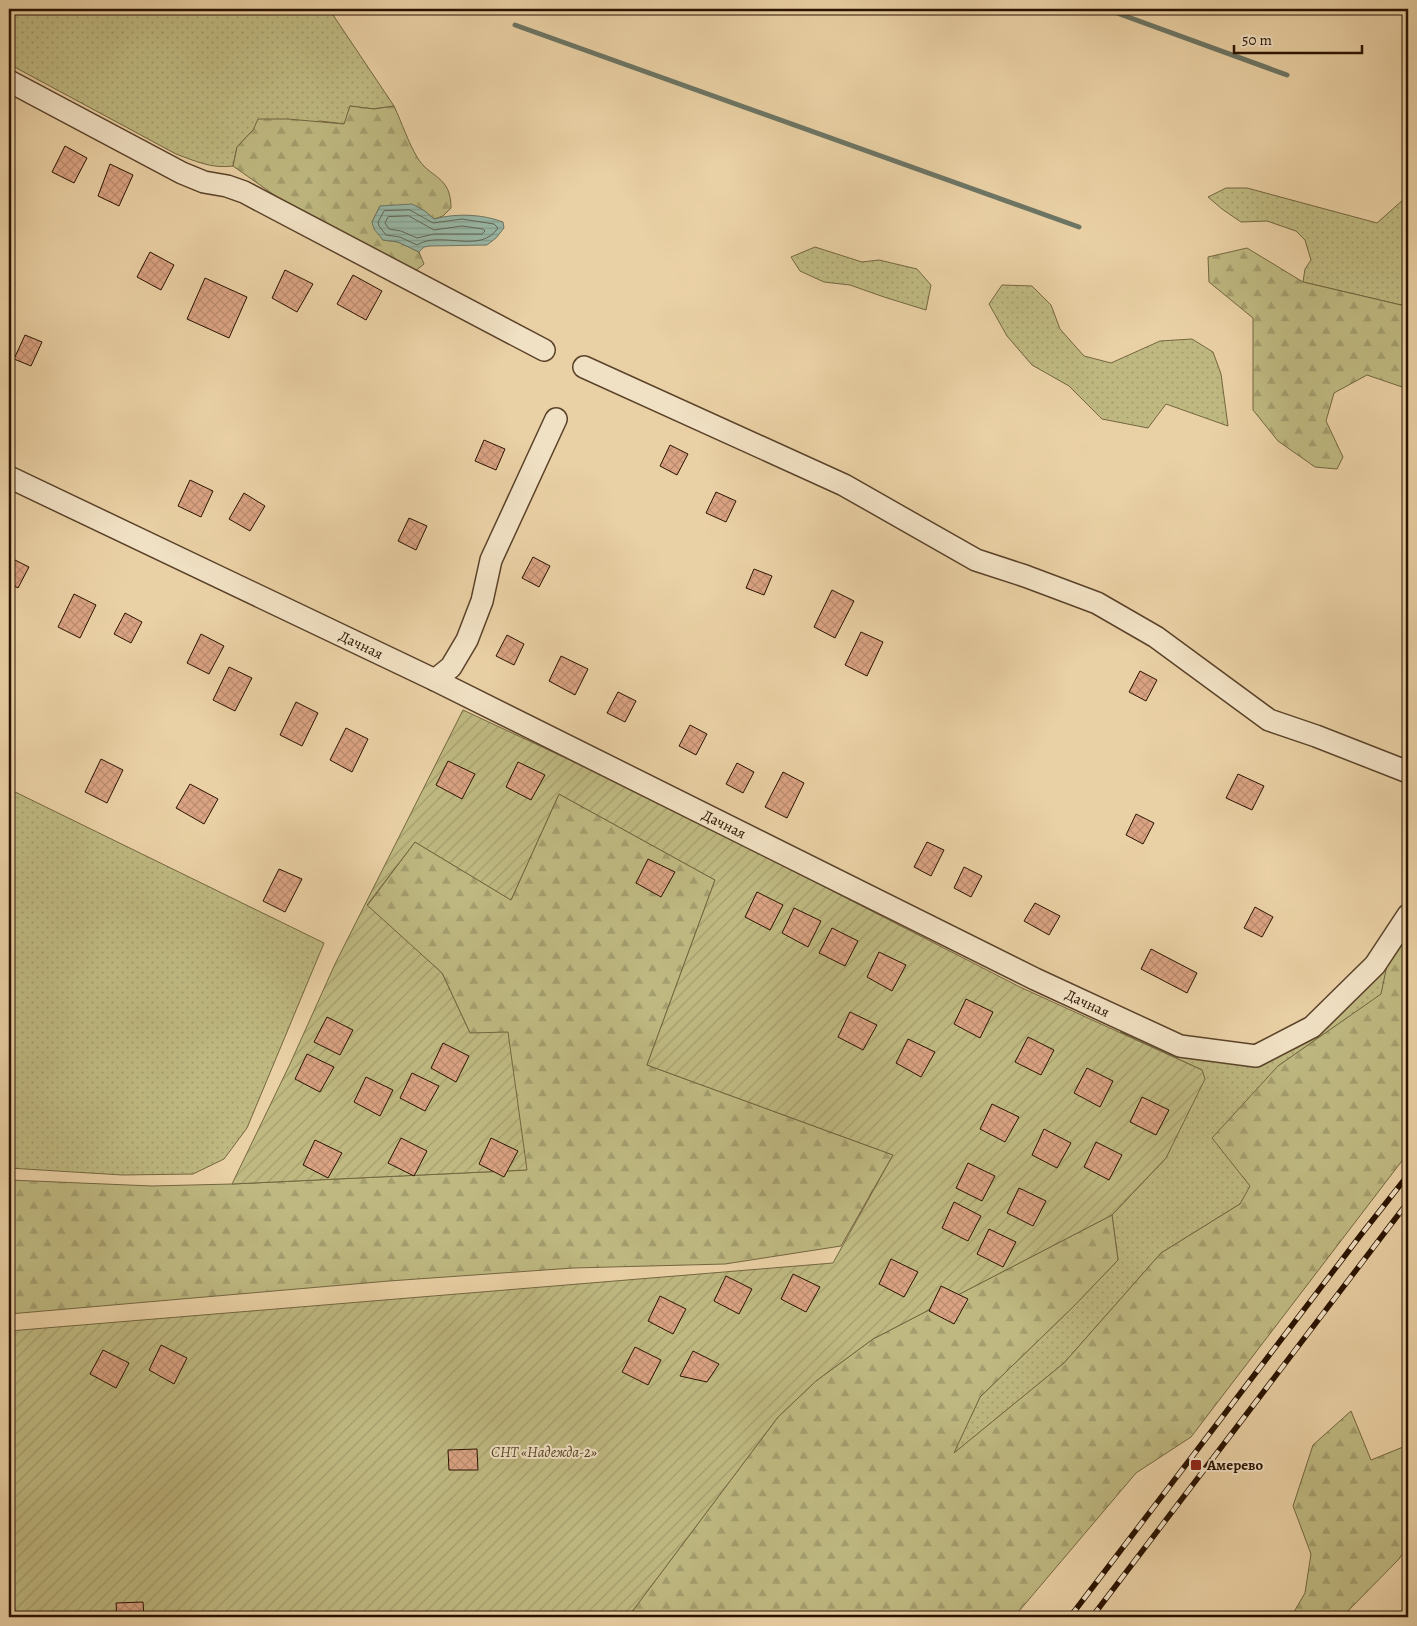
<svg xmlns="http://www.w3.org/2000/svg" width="1417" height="1626" font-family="Alegreya,serif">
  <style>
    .grass { fill: url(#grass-dots); stroke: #746640 }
    .forest { fill: url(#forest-firs); stroke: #746640 }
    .garden { fill: url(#garden-furrows); stroke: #746640 }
    .water { fill: url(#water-rules); stroke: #6c7564 }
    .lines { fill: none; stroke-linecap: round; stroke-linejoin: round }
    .shore { stroke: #616553; stroke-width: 1 }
    .stream { stroke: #6c7564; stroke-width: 5 }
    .building { fill: url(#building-cross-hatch); stroke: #2a1300 }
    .street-casing { stroke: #5a4229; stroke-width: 24 }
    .street { stroke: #f1e1c4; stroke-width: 21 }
    .rail-casing { stroke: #2a1300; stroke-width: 5.5 }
    .rail { stroke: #f1e1c4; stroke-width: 4; stroke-dasharray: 11; stroke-linecap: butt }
    .poi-dot { fill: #8f2418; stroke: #f1e1c4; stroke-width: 2 }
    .labels { text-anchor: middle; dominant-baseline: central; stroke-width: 4; stroke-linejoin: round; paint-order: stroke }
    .street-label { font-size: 15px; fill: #2a1300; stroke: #f1e1c4 }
    .park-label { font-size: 15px; font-style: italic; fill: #574527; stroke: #f1e1c4 }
    .poi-label { font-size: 15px; font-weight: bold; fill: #2a1300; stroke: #f1e1c4; text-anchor: start }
  </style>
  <defs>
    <pattern id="grass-dots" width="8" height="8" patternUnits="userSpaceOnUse" patternTransform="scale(1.25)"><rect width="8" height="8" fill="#bfb981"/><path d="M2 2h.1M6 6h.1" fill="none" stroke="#a49e6e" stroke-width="1.8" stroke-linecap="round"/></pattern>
    <pattern id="forest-firs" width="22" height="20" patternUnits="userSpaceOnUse" patternTransform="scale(1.25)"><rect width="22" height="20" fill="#bfb981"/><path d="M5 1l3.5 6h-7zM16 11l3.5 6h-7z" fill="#a49e6e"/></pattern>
    <pattern id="garden-furrows" width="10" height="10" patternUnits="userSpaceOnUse" patternTransform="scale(1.25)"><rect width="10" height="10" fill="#bfb981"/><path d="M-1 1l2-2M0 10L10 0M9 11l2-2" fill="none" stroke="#a49e6e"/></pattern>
    <pattern id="water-rules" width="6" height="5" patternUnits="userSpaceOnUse" patternTransform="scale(1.25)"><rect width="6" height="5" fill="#98b7a6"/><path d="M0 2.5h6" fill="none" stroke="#839c8d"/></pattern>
    <pattern id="building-cross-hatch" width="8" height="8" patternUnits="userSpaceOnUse" patternTransform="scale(1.25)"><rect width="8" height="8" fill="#daa383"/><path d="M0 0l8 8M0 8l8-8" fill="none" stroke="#bb8b6f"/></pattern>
  </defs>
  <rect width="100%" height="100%" fill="#ead1a5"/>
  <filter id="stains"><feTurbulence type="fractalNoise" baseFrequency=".004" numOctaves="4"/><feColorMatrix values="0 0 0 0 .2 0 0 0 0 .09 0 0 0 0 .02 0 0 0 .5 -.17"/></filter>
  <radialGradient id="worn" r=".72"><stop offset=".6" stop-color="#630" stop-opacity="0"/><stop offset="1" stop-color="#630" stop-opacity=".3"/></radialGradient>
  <g class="grass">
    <path d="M9 9H329L394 106 374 109 350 106 345 124 320 121 253 130 237 147 233 166C212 169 195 161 176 154L9 64Z"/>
    <path d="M1408 185V304L1401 305 1303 282 1305 269 1311 260 1305 240 1296 231 1267 221 1241 222 1222 209 1208 197 1226 188H1247L1377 223 1404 199Z"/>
    <path d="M815 247 862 262 879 260 917 269 931 285 926 310 884 297 850 285 824 282 800 271 791 257Z"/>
    <path d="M1002 285 1032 286 1051 305 1060 329 1084 356 1111 363 1160 341 1192 339 1213 352 1221 374 1228 426 1166 404 1148 428 1102 419 1069 386 1032 365 1007 336 989 304Z"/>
    <path d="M9 789 324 943 247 1128 224 1159 193 1174 122 1175 9 1168Z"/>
    <path d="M1391 946 1382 994 1278 1066 1251 1186 1240 1204 1161 1253 1064 1363 953 1454 980 1397 1074 1306 1118 1260 1112 1215 1166 1158 1202 1070 1120 1032 1197 1055 1272 1048Z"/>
  </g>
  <g class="forest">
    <path d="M350 106 374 109 394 106C402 123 408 142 417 157 430 179 451 175 451 208L443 216 434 219C412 201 407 206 380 206L372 222 383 240 398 242 419 252 424 264 414 272 375 249 294 209 233 166 237 147 253 130 258 119H288L344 124Z"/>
    <path d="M1247 248 1303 282 1401 305 1408 304V389L1367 375 1334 393 1326 421 1343 457 1337 469 1315 467 1278 441 1253 410V318L1209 282 1208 257Z"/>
    <path d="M559 794 715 880 647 1065 893 1155 841 1246 725 1264 573 1268 389 1281 9 1314V1180L152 1186 232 1184 526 1170 470 1033 442 973 367 906 415 842 511 900Z"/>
    <path d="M1408 928V1153L1191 1437 1136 1473 1014 1617H628L778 1417 816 1381 873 1339 1112 1215 1118 1260 1074 1306 980 1397 954 1453 1064 1363 1161 1253 1240 1204 1250 1186 1212 1138 1278 1066 1381 994 1391 946Z"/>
    <path d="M1351 1411 1371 1460 1408 1445V1545L1399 1559 1342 1617H1291L1305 1593 1311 1554 1293 1506 1313 1445Z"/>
  </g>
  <path class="garden" d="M463 710 647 796 1020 987 1202 1070 1205 1079 1166 1158 1112 1215 873 1339 816 1381 778 1417 628 1617H9V1331L833 1263 893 1155 647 1065 715 880 559 794 511 900 415 842 367 905 442 973 470 1033 508 1032 527 1170 232 1184 290 1064 335 964Z"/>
  <path class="water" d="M412 204 425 211 434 219C456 213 482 214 503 222L504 228 496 238 487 245 430 246 424 247 419 252 398 242 383 240 374 229 372 222 380 206Z"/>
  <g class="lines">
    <g class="shore">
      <path d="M410 210 433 223 462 219 494 224 498 228C480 255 441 230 417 245L400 237 386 235 379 226 378 222 384 211Z"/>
      <path d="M409 216 434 230 462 226 483 229 485 231 482 234H434L417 238 401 231 389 229 385 223 388 217Z"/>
    </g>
    <g class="stream">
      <path d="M1106 9 1287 75"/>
      <path d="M515 25 1079 227"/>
    </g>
  </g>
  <g class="building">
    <path d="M65 146 87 158 74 183 52 172Z"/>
    <path d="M110 164 133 175 119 206 98 196Z"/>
    <path d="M150 252 174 265 161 290 137 277Z"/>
    <path d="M285 270 313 284 297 312 272 298Z"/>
    <path d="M353 275 382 291 366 320 337 304Z"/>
    <path d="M205 278 247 297 229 338 187 319Z"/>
    <path d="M9 280 15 283 9 295Z"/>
    <path d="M25 335 42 342 31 366 14 359Z"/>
    <path d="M484 440 505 449 496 470 475 461Z"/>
    <path d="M670 445 688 454 677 475 660 466Z"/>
    <path d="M190 480 213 491 201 517 178 506Z"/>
    <path d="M716 492 736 501 726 522 706 513Z"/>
    <path d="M244 493 265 506 250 531 229 519Z"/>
    <path d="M409 518 427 526 416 550 398 541Z"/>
    <path d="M533 557 550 566 539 587 522 578Z"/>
    <path d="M11 558 29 567 18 588 9 583V563Z"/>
    <path d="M754 569 772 576 764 595 746 588Z"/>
    <path d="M832 590 854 601 835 638 814 627Z"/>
    <path d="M74 594 96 605 80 638 58 627Z"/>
    <path d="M125 613 142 622 131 643 114 634Z"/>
    <path d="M861 632 883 642 867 676 845 665Z"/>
    <path d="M201 634 224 646 209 674 187 663Z"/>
    <path d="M507 635 524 644 514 665 496 656Z"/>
    <path d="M561 656 588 669 575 695 549 681Z"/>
    <path d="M229 667 252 678 235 711 213 700Z"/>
    <path d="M1140 671 1157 680 1146 701 1129 692Z"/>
    <path d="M618 692 636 701 625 722 607 713Z"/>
    <path d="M296 702 318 713 302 746 280 735Z"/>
    <path d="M690 725 707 734 696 755 679 746Z"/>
    <path d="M346 728 368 739 352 772 330 760Z"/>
    <path d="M101 759 123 770 107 803 85 792Z"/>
    <path d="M448 761 475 774 462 799 436 785Z"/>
    <path d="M518 762 545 775 531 800 506 787Z"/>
    <path d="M737 763 754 772 743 793 726 784Z"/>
    <path d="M783 772 804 783 787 818 765 807Z"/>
    <path d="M1238 774 1264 786 1252 810 1226 798Z"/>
    <path d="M190 784 218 799 204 824 176 808Z"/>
    <path d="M1136 814 1154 823 1143 844 1126 835Z"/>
    <path d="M927 842 944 850 931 876 914 867Z"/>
    <path d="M648 859 675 872 661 897 636 883Z"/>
    <path d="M964 867 982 876 971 897 954 888Z"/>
    <path d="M279 869 302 879 285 912 263 901Z"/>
    <path d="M757 892 783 905 770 930 745 917Z"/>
    <path d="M1035 903 1060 916 1049 935 1024 921Z"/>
    <path d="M1255 907 1273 917 1262 937 1244 928Z"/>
    <path d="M794 908 821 921 808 947 782 933Z"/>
    <path d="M832 928 858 941 845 966 819 953Z"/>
    <path d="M1151 949 1197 973 1187 993 1141 969Z"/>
    <path d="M879 952 906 965 892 991 867 977Z"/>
    <path d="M966 999 993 1012 980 1038 954 1024Z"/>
    <path d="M850 1012 877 1025 863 1050 838 1037Z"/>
    <path d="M327 1017 353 1030 340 1055 314 1042Z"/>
    <path d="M1028 1037 1054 1050 1041 1075 1015 1062Z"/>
    <path d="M908 1039 935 1052 921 1077 896 1063Z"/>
    <path d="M443 1043 469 1056 456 1082 431 1068Z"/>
    <path d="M307 1054 334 1067 320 1092 295 1079Z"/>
    <path d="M1087 1068 1113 1081 1100 1107 1074 1093Z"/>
    <path d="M412 1073 439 1086 425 1111 400 1098Z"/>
    <path d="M366 1077 393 1090 380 1116 354 1102Z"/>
    <path d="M1142 1097 1169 1110 1156 1135 1130 1122Z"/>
    <path d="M992 1104 1019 1117 1005 1142 980 1129Z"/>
    <path d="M1044 1129 1071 1143 1057 1168 1032 1155Z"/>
    <path d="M401 1138 427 1151 414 1176 388 1163Z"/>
    <path d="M491 1138 518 1151 504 1177 479 1164Z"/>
    <path d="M315 1140 342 1153 328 1178 303 1165Z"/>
    <path d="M1096 1142 1122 1155 1109 1180 1084 1167Z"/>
    <path d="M968 1163 995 1176 982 1201 956 1188Z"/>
    <path d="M1019 1188 1046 1201 1033 1226 1007 1213Z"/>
    <path d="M954 1202 981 1216 968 1241 942 1228Z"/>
    <path d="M989 1229 1016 1242 1003 1267 977 1254Z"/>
    <path d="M891 1259 918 1272 904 1297 879 1284Z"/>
    <path d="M793 1274 820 1287 806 1312 781 1299Z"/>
    <path d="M726 1276 752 1289 739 1314 714 1301Z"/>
    <path d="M941 1286 968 1299 954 1324 929 1311Z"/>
    <path d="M660 1296 686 1309 673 1334 648 1321Z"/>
    <path d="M161 1345 187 1358 174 1384 149 1370Z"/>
    <path d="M635 1347 661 1360 648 1385 622 1372Z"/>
    <path d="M103 1350 129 1363 116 1388 90 1374Z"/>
    <path d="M693 1351 719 1364 707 1382 680 1376Z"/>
    <path d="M477 1449 478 1470H449L448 1450Z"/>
    <path d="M143 1602 144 1617H117L116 1603Z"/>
  </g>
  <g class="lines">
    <defs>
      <g id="street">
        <path d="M9 81 182 173 204 182 227 186 244 192 544 350"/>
        <path d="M584 367 844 485 976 560 1025 576 1097 603 1156 637 1269 720 1316 736 1408 772"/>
        <path id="s1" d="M9 477 435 680 1035 979 1180 1046 1256 1056 1312 1027 1375 965 1408 915"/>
        <path d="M435 680 451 667 467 640 482 601 491 560 556 419"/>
      </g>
    </defs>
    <use href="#street" class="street-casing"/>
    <use href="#street" class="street"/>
    <defs>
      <g id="rail">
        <path d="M1070 1617 1360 1236 1408 1175"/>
        <path d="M1092 1617 1408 1202"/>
      </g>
    </defs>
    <use href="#rail" class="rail-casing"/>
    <use href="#rail" class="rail"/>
  </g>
  <rect class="poi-dot" x="1190" y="1459" width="12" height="12" rx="2.5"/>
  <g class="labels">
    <g class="street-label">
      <text stroke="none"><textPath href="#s1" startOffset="390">Дачная</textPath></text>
      <text stroke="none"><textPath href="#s1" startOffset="795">Дачная</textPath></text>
      <text stroke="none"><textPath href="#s1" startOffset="1200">Дачная</textPath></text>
    </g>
    <g class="park-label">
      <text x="544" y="1452">СНТ «Надежда-2»</text>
    </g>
    <g class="poi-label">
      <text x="1207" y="1465">Амерево</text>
    </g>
  </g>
  <rect width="1417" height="1626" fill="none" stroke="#ead1a5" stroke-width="30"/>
  <rect x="10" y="10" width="1397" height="1606" fill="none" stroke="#2a1300" stroke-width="2.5"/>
  <rect x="15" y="15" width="1387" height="1596" fill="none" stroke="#2a1300"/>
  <path d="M1234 45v8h128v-8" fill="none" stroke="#2a1300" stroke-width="2.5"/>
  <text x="1242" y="45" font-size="15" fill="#2a1300" stroke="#f1e1c4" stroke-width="4" paint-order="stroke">50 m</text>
  <rect width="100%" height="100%" filter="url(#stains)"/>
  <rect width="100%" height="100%" fill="url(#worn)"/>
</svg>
